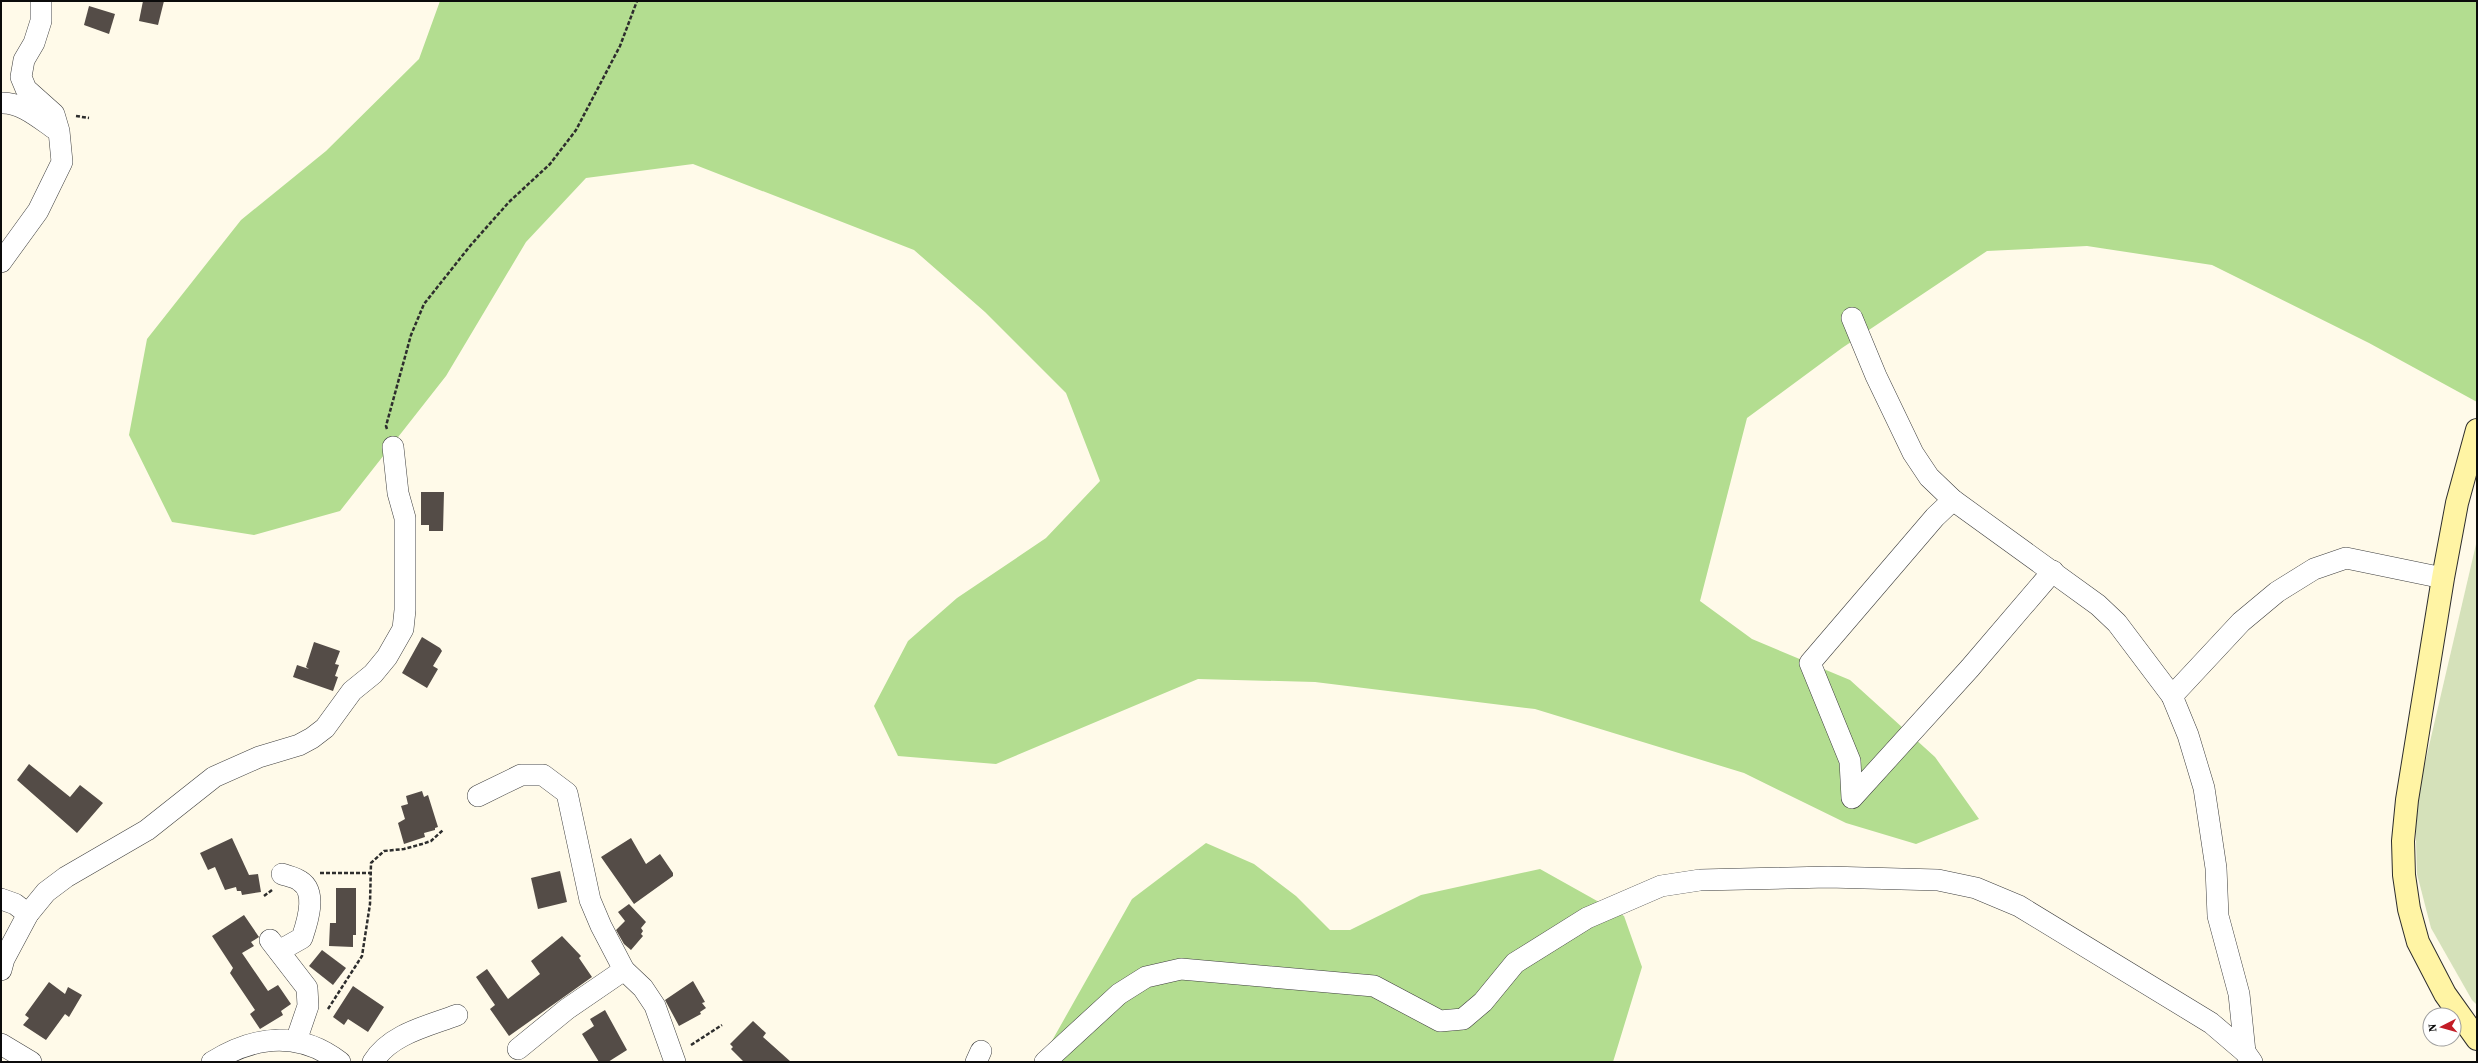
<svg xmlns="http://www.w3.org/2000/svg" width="2478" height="1063" font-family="'Source Serif 4',serif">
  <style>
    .forest { fill: #b3dd90 }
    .cemetery { fill: #d5e1ba }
    .building { fill: #544c47 }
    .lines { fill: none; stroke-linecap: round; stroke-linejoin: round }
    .street-casing { stroke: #3e3e3e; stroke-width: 22 }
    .secondary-casing { stroke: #2d2d2d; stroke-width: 24 }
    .path { stroke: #2d2d2d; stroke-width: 2.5; stroke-dasharray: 4 2; stroke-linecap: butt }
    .street { stroke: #fff; stroke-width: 21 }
    .secondary { stroke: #fff4a4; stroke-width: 22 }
  </style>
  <rect width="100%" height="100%" fill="#fffae9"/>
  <g class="forest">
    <path d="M440 1H2477V402L2369 343 2212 265 2087 246 1987 251 1842 348 1747 418 1700 601 1752 639 1850 680 1935 757 1979 819 1916 844 1846 823 1744 773 1535 709 1315 682 1198 679 996 764 898 756 874 706 908 641 957 598 1046 538 1100 481 1066 393 985 312 914 250 693 164 586 178 526 242 446 376 340 511 254 535 172 522 129 435 147 339 241 220 326 151 419 59Z"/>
    <path d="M1206 843 1254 864 1296 896 1330 930H1350L1421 895 1540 869 1624 916 1642 967 1613 1062H1040L1132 899Z"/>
  </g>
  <path class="cemetery" d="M2477 540V1005L2472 1000 2431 928 2417 874 2415 806Z"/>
  <g class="building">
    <path d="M143 1H164L158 25 139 21Z"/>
    <path d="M89 6 115 14 109 34 84 25Z"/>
    <path d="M421 492H444L443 531H429V525H421Z"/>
    <path d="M422 637 440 648 442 651 433 666 438 669 427 688 402 673Z"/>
    <path d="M314 642 340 651 335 664 339 665 335 676 338 677 333 691 293 677 297 665 309 669 306 667Z"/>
    <path d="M29 764 70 797 80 785 103 803 77 833 17 780Z"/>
    <path d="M422 791 424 797 428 795 438 827 435 828V830L424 833 425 837 404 844 398 823 405 819 401 806 408 804 406 796Z"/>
    <path d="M232 838 249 875 258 874 261 892 242 895 241 891H237L236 887 225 890 215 867 208 870 200 853Z"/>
    <path d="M631 838 646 864 660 854 673 873V876L634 904 601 857Z"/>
    <path d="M560 871 567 902 538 909 531 878Z"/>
    <path d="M336 888H356V935H353V947L329 946 330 923H336Z"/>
    <path d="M629 904 646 922 641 928 643 931 641 934 643 936 631 950 624 944 616 930 625 921 618 912Z"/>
    <path d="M244 915 259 937 251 942 254 946 242 953 268 991 278 985 291 1004 281 1011 283 1015 260 1029 250 1014 255 1010 230 973 233 968 212 936Z"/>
    <path d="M562 936 581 956 579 958 592 977 509 1036 490 1009 495 1005 476 977 487 969 508 999 540 974 531 961Z"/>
    <path d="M322 950 346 968 333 985 309 966Z"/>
    <path d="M693 981 705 1002 702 1003 706 1008 700 1012 701 1014 679 1026 665 1000Z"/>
    <path d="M49 982 65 994 68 987 82 995 69 1017 65 1014 46 1040 23 1025 29 1018 25 1015Z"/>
    <path d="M353 986 384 1007 368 1032 348 1019 344 1025 333 1017Z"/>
    <path d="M605 1010 627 1050 608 1062H599L582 1034 594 1026 590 1019Z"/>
    <path d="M753 1021 766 1033 763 1037 791 1062H744L731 1049 733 1047 730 1044Z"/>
  </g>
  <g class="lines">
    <defs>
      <g id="street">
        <path d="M1 103C21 102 39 118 55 129"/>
        <path d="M1 262 38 211 62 162 59 131 54 114 26 89 21 77 24 60 34 43 41 21V1"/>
        <path d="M1852 318 1876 376 1913 453 1929 477 1953 500 2098 605 2117 623 2172 696 2188 735 2204 788 2216 868 2218 916 2239 994 2245 1052"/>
        <path d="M1953 500 1935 517 1810 663 1850 761 1852 798 1970 668 2053 571"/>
        <path d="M2172 696 2241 622 2277 592 2314 569 2346 558 2443 578"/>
        <path d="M478 796 521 775H543L567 793 590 900 601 926 624 970 643 988 655 1006 675 1062"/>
        <path d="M1 899 15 904 28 914"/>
        <path d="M270 940 307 988 308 1006 296 1041"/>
        <path d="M279 951 302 938C307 923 318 892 300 881 295 877 287 876 282 874"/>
        <path d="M1 970 4 959 28 914 46 892 66 877 147 830 214 777 259 757 299 745 312 738 325 728 352 691 373 674 387 657 403 629 405 610V518L398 493 393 447"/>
        <path d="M1 1044 31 1062"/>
        <path d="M518 1049 567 1009 624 970"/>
        <path d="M212 1062C254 1036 298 1030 340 1062"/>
        <path d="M373 1062C390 1034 428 1026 457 1015"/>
        <path d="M976 1062 981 1051"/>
        <path d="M1045 1062 1119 994 1146 977 1181 969 1374 986 1440 1021 1463 1019 1483 1002 1515 963 1587 918 1661 886 1700 880 1828 877 1938 880 1976 888 2019 906 2211 1023 2245 1052 2252 1062"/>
      </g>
      <path id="secondary" d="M2477 430 2457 503 2443 578 2407 800 2403 841 2404 875 2409 909 2418 942 2445 994 2477 1039"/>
    </defs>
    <use href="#street" class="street-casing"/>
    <use href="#secondary" class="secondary-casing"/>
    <g class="path">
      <path d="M76 116 89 118"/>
      <path d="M387 429 386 426 411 335 424 304 470 246 509 202 550 164 576 130 620 46 637 1"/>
      <path d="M320 873H370"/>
      <path d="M264 896 272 890"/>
      <path d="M328 1009 362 956 370 904 371 863 384 851 404 849 422 844 431 841 443 830"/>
      <path d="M691 1045 722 1025"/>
    </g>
    <use href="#street" class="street"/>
    <use href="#secondary" class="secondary"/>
  </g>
  <rect width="2478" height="1063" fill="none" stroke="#0b0b0b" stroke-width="4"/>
  <g transform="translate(2442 1027) rotate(264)"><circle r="19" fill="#ffffff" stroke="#9d9d9d"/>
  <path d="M0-3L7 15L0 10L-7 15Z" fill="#c31c26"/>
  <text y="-6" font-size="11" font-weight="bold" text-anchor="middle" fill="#0b0b0b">N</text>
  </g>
</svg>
